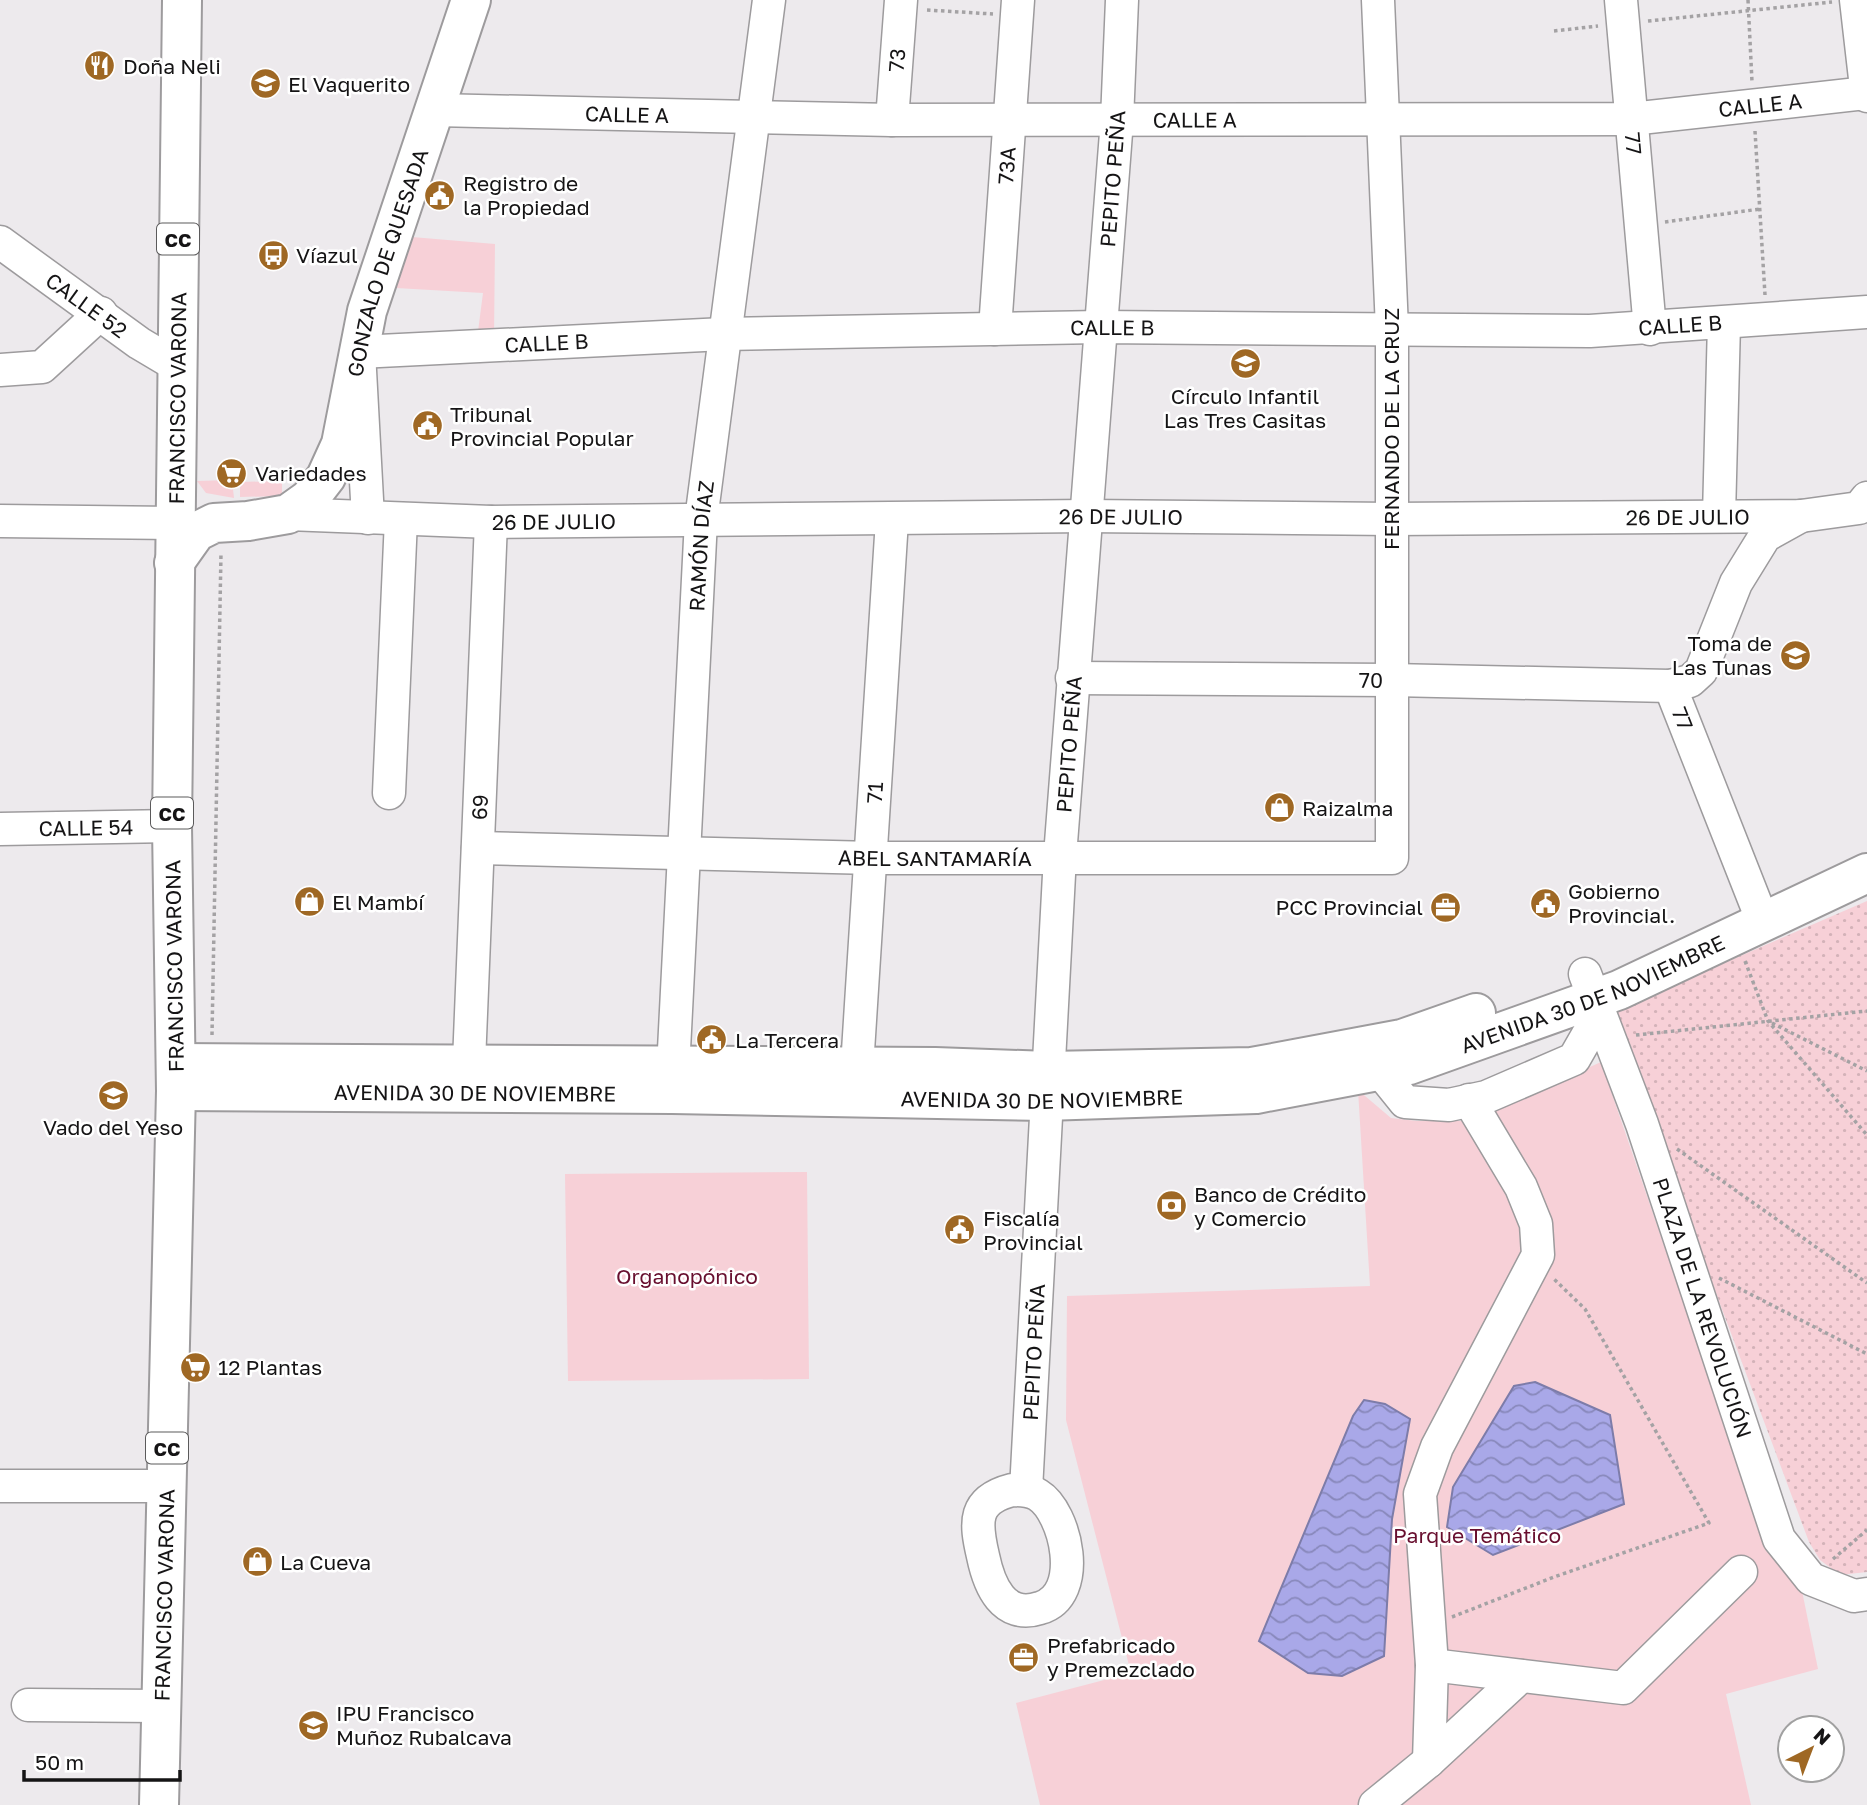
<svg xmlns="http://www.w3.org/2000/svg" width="1867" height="1805" font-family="'Golos Text',sans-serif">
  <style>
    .grass { fill: url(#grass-dots) }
    .green { fill: #f7d0d7 }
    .water { fill: url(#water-waves); stroke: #7d7ca9; stroke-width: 2 }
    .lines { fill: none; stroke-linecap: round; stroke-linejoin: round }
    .minor-casing { stroke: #9d9b9d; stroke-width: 35 }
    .major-casing { stroke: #9d9b9d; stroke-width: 42 }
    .path { stroke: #a4a2a4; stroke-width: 3.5; stroke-dasharray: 3.5 3.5; stroke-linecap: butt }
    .minor { stroke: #fff; stroke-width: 32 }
    .major { stroke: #fff; stroke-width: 38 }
    .labels { text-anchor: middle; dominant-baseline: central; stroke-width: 5; stroke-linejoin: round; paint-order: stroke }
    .shield { fill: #fff; stroke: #5b5a5b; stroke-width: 2 }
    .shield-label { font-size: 19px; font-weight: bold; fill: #151415 }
    .street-label { font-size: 21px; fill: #151415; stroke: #fff }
    .poi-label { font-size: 21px; fill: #151415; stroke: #fff; text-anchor: start }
    .park-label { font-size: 21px; fill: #680f2f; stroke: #fff }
  </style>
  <defs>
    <pattern id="grass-dots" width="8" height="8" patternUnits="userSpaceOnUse" patternTransform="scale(1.75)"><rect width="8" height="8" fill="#f7d0d7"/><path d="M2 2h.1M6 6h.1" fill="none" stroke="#d3b2b8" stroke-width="1.8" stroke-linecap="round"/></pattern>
    <pattern id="water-waves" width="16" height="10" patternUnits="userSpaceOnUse" patternTransform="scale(1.75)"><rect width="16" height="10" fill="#a9a8e8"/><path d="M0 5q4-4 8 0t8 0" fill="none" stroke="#88b"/></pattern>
  </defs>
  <rect width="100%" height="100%" fill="#edeaed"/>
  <path class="grass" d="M1867 901V1572L1840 1575 1820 1560 1809 1542 1611 1012Z"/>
  <g class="green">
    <path d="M412 237 495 244 494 337 477 339 483 293 396 288Z"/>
    <path d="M232 480 234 498 206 493 197 481Z"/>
    <path d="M282 481V496L240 497V482Z"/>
    <path d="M1601 1062 1766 1543 1802 1591 1818 1669 1726 1694 1751 1805H1040L1016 1703 1131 1673 1066 1420 1067 1296 1370 1286 1358 1090 1391 1118 1417 1121H1470Z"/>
    <path d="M807 1172 809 1379 568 1381 565 1174Z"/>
  </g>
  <g class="water">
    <path d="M1535 1382 1610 1415 1624 1504 1493 1555 1447 1527 1453 1487 1514 1386Z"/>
    <path d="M1364 1400 1385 1404 1410 1419 1392 1519 1384 1656 1342 1676 1308 1673 1259 1641 1353 1416Z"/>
  </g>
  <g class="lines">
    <defs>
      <g id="minor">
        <path id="s1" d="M1621 0 1650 329"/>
        <path d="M1856 0 1867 96"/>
        <path id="s2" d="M435 110 892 120 1631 119 1867 93"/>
        <path id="s3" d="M892 120 901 0"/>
        <path id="s4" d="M0 242 139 343 176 365"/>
        <path id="s5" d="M995 329 1018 0"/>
        <path d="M0 370 42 367 101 313"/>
        <path id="s6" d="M288 514 491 522 1086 516 1392 519 1801 516 1859 508 1867 498"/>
        <path d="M1719 516 1724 323"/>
        <path id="s7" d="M368 518 359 352 724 334 1099 327 1590 331 1867 312"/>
        <path d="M0 521 174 523"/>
        <path id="s8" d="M1072 678 1392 680 1670 686 1690 681 1701 671 1736 583 1765 536 1801 516"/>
        <path id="s9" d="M1670 686 1763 922"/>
        <path d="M389 793 401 519"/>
        <path id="s10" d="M0 829 172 826"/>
        <path id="s11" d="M478 848 873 858H1392V329L1378 0"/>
        <path id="s12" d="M1585 974 1642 1124 1779 1539 1811 1579 1854 1596 1867 1594"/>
        <path d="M1371 1050 1380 1071 1405 1102 1449 1105 1486 1097 1574 1059 1590 1031 1595 998"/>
        <path id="s13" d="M857 1067 892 520"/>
        <path id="s14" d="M468 1087 491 522"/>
        <path id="s15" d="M672 1089 701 520 769 0"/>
        <path d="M0 1486H166"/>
        <path d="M1012 1490C1021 1490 1030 1490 1038 1495 1066 1512 1085 1595 1040 1608 1003 1620 989 1585 983 1556 975 1522 973 1500 1012 1490Z"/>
        <path id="s16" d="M1026 1490 1060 856 1117 120 1122 0"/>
        <path d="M1432 1665 1623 1688 1741 1572"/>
        <path d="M28 1705 160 1706"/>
        <path d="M1429 1761 1432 1665 1420 1494 1437 1447 1538 1255 1536 1224 1521 1187 1469 1100"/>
        <path d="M1375 1805 1429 1761 1521 1676"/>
      </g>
      <g id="major">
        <path id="s17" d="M174 563 196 532 214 523 248 521 288 514 309 499 326 477 341 444 367 311 471 0"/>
        <path d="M176 1063 935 1067 1048 1071 1252 1067 1402 1039 1476 1013"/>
        <path id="s18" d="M176 1091 672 1094 1045 1101 1256 1094 1409 1065 1619 990 1867 873"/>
        <path id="s19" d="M159 1805 176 1091 172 826 182 0"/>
      </g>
    </defs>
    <use href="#minor" class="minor-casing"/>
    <use href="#major" class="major-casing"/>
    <g class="path">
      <path d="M1748 0 1752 82"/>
      <path d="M927 10 993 14"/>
      <path d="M1648 21 1832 2"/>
      <path d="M1554 31 1598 26"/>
      <path d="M1755 131 1765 295"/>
      <path d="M1665 222 1760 209"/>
      <path d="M1745 961 1768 1021 1867 1135"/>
      <path d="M1772 1023 1867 1071"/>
      <path d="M212 1035 221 553"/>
      <path d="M1636 1035 1867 1011"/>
      <path d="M1677 1149 1867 1283"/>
      <path d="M1719 1278 1867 1354"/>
      <path d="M1833 1559 1867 1530"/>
      <path d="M1452 1617 1554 1577 1709 1523 1585 1309 1554 1279"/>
    </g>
    <use href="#minor" class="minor"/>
    <use href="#major" class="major"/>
  </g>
  <defs>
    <symbol id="restaurant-disc" viewBox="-11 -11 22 22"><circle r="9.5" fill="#9f6824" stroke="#fff"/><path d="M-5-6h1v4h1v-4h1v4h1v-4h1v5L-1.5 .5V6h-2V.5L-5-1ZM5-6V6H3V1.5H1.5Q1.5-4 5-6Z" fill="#fff"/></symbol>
    <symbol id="school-disc" viewBox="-11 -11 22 22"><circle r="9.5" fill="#9f6824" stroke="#fff"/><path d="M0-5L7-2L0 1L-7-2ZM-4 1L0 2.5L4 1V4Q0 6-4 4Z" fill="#fff"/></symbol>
    <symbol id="civic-disc" viewBox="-11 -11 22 22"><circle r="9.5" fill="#9f6824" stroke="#fff"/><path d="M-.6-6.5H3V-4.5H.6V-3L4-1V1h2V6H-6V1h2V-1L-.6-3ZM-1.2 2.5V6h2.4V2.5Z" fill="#fff"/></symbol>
    <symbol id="bus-disc" viewBox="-11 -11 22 22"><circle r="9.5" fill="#9f6824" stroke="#fff"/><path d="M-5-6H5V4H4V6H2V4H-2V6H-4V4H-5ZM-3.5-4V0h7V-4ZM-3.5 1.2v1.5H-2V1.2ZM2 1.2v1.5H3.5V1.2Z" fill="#fff"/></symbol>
    <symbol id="supermarket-disc" viewBox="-11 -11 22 22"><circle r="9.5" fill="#9f6824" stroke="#fff"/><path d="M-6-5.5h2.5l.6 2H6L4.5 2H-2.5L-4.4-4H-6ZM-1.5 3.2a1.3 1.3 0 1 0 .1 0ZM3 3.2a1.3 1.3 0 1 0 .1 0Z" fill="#fff"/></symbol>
    <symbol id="shop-disc" viewBox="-11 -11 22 22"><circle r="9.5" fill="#9f6824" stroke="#fff"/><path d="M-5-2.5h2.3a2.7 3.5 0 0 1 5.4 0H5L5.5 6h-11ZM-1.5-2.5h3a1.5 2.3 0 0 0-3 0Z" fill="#fff"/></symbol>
    <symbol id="office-disc" viewBox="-11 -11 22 22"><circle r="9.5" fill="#9f6824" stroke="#fff"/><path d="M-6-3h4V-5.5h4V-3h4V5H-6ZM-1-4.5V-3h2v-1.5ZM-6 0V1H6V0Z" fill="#fff"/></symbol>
    <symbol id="bank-disc" viewBox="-11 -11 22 22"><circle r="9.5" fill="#9f6824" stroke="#fff"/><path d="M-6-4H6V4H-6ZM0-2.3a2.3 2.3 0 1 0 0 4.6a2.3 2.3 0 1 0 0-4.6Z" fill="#fff"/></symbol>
  </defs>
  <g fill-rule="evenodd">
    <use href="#restaurant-disc" x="82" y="48" width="35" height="35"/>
    <use href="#school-disc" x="248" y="66" width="35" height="35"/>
    <use href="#civic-disc" x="422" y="178" width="35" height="35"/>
    <use href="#bus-disc" x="256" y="238" width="35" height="35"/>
    <use href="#school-disc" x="1228" y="346" width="35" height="35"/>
    <use href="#civic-disc" x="410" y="408" width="35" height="35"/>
    <use href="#supermarket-disc" x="214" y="456" width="35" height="35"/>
    <use href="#school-disc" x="1778" y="638" width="35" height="35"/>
    <use href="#shop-disc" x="1262" y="790" width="35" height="35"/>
    <use href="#shop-disc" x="292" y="884" width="35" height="35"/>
    <use href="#civic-disc" x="1528" y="886" width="35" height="35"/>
    <use href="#office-disc" x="1428" y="890" width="35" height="35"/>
    <use href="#civic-disc" x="694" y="1022" width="35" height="35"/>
    <use href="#school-disc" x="96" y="1078" width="35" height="35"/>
    <use href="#bank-disc" x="1154" y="1188" width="35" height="35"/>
    <use href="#civic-disc" x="942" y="1212" width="35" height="35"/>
    <use href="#supermarket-disc" x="178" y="1350" width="35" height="35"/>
    <use href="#shop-disc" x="240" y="1544" width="35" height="35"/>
    <use href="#office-disc" x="1006" y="1640" width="35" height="35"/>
    <use href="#school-disc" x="296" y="1708" width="35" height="35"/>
  </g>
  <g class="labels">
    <g class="shield">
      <rect x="157" y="223.5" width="42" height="31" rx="5"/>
      <rect x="151" y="797.5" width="42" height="31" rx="5"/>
      <rect x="146" y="1432.5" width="42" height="31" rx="5"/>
    </g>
    <g class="shield-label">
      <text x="178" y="239">CC</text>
      <text x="172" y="813">CC</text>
      <text x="167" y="1448">CC</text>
    </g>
    <g class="street-label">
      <text stroke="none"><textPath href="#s3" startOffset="60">73</textPath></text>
      <text stroke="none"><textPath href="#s2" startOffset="1326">CALLE A</textPath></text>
      <text stroke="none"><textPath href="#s2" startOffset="192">CALLE A</textPath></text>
      <text stroke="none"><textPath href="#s2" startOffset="760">CALLE A</textPath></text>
      <text stroke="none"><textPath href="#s1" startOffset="144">77</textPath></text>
      <text stroke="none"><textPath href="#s5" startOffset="164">73A</textPath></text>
      <text stroke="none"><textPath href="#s16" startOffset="1314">PEPITO PEÑA</textPath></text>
      <text stroke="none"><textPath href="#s17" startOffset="410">GONZALO DE QUESADA</textPath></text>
      <text stroke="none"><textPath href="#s4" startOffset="107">CALLE 52</textPath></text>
      <text stroke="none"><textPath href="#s7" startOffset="1488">CALLE B</textPath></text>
      <text stroke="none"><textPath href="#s7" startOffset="920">CALLE B</textPath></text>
      <text stroke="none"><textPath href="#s7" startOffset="354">CALLE B</textPath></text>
      <text stroke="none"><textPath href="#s19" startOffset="1407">FRANCISCO VARONA</textPath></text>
      <text transform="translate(1391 429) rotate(-90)">FERNANDO DE LA CRUZ</text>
      <text stroke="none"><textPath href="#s6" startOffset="1400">26 DE JULIO</textPath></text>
      <text stroke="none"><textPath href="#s6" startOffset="833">26 DE JULIO</textPath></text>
      <text stroke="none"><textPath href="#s6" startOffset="266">26 DE JULIO</textPath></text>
      <text stroke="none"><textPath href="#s15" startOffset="544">RAMÓN DÍAZ</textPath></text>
      <text stroke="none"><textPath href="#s8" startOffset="299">70</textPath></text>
      <text stroke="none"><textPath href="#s9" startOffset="35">77</textPath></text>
      <text stroke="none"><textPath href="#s16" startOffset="747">PEPITO PEÑA</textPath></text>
      <text stroke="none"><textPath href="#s13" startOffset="275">71</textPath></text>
      <text stroke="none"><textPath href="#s14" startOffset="280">69</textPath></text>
      <text stroke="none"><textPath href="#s10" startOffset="86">CALLE 54</textPath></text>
      <text stroke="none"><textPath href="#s11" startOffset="457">ABEL SANTAMARÍA</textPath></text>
      <text transform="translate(174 966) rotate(-91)">FRANCISCO VARONA</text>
      <text stroke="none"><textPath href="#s18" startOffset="1433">AVENIDA 30 DE NOVIEMBRE</textPath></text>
      <text stroke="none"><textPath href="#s18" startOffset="299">AVENIDA 30 DE NOVIEMBRE</textPath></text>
      <text stroke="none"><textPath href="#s18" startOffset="866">AVENIDA 30 DE NOVIEMBRE</textPath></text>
      <text stroke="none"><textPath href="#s12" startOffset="354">PLAZA DE LA REVOLUCIÓN</textPath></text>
      <text stroke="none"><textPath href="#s16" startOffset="138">PEPITO PEÑA</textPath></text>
      <text stroke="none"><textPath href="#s19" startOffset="210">FRANCISCO VARONA</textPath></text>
    </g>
    <g class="poi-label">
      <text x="123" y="66">Doña Neli</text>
      <text x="288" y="84">El Vaquerito</text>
      <text x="463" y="183">Registro de<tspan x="463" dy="24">la Propiedad</tspan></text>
      <text x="296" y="255">Víazul</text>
      <text x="1245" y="396" text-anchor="middle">Círculo Infantil<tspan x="1245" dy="24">Las Tres Casitas</tspan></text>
      <text x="450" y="414">Tribunal<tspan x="450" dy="24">Provincial Popular</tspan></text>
      <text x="255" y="473">Variedades</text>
      <text x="1772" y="643" text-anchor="end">Toma de<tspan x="1772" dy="24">Las Tunas</tspan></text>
      <text x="1302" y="808">Raizalma</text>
      <text x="1568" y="891">Gobierno<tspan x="1568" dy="24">Provincial.</tspan></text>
      <text x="332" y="902">El Mambí</text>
      <text x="1423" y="907" text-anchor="end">PCC Provincial</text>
      <text x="735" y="1040">La Tercera</text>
      <text x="113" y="1127" text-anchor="middle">Vado del Yeso</text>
      <text x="1194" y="1194">Banco de Crédito<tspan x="1194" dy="24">y Comercio</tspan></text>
      <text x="983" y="1218">Fiscalía<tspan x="983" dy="24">Provincial</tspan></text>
      <text x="218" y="1367">12 Plantas</text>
      <text x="280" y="1562">La Cueva</text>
      <text x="1047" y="1645">Prefabricado<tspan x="1047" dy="24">y Premezclado</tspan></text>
      <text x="336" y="1713">IPU Francisco<tspan x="336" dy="24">Muñoz Rubalcava</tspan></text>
    </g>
    <g class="park-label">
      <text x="687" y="1276">Organopónico</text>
      <text x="1477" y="1535">Parque Temático</text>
    </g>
  </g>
  <g transform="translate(1811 1749) rotate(42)"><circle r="33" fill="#ffffff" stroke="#a1a1a1" stroke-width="2"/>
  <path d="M0-5L12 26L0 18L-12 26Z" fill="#9f6824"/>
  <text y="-10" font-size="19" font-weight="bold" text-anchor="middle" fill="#151415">N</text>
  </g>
  <path d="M24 1770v10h156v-10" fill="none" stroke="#151415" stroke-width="3.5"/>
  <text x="35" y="1770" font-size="21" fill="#151415" stroke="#ffffff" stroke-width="5" paint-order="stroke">50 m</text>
</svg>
